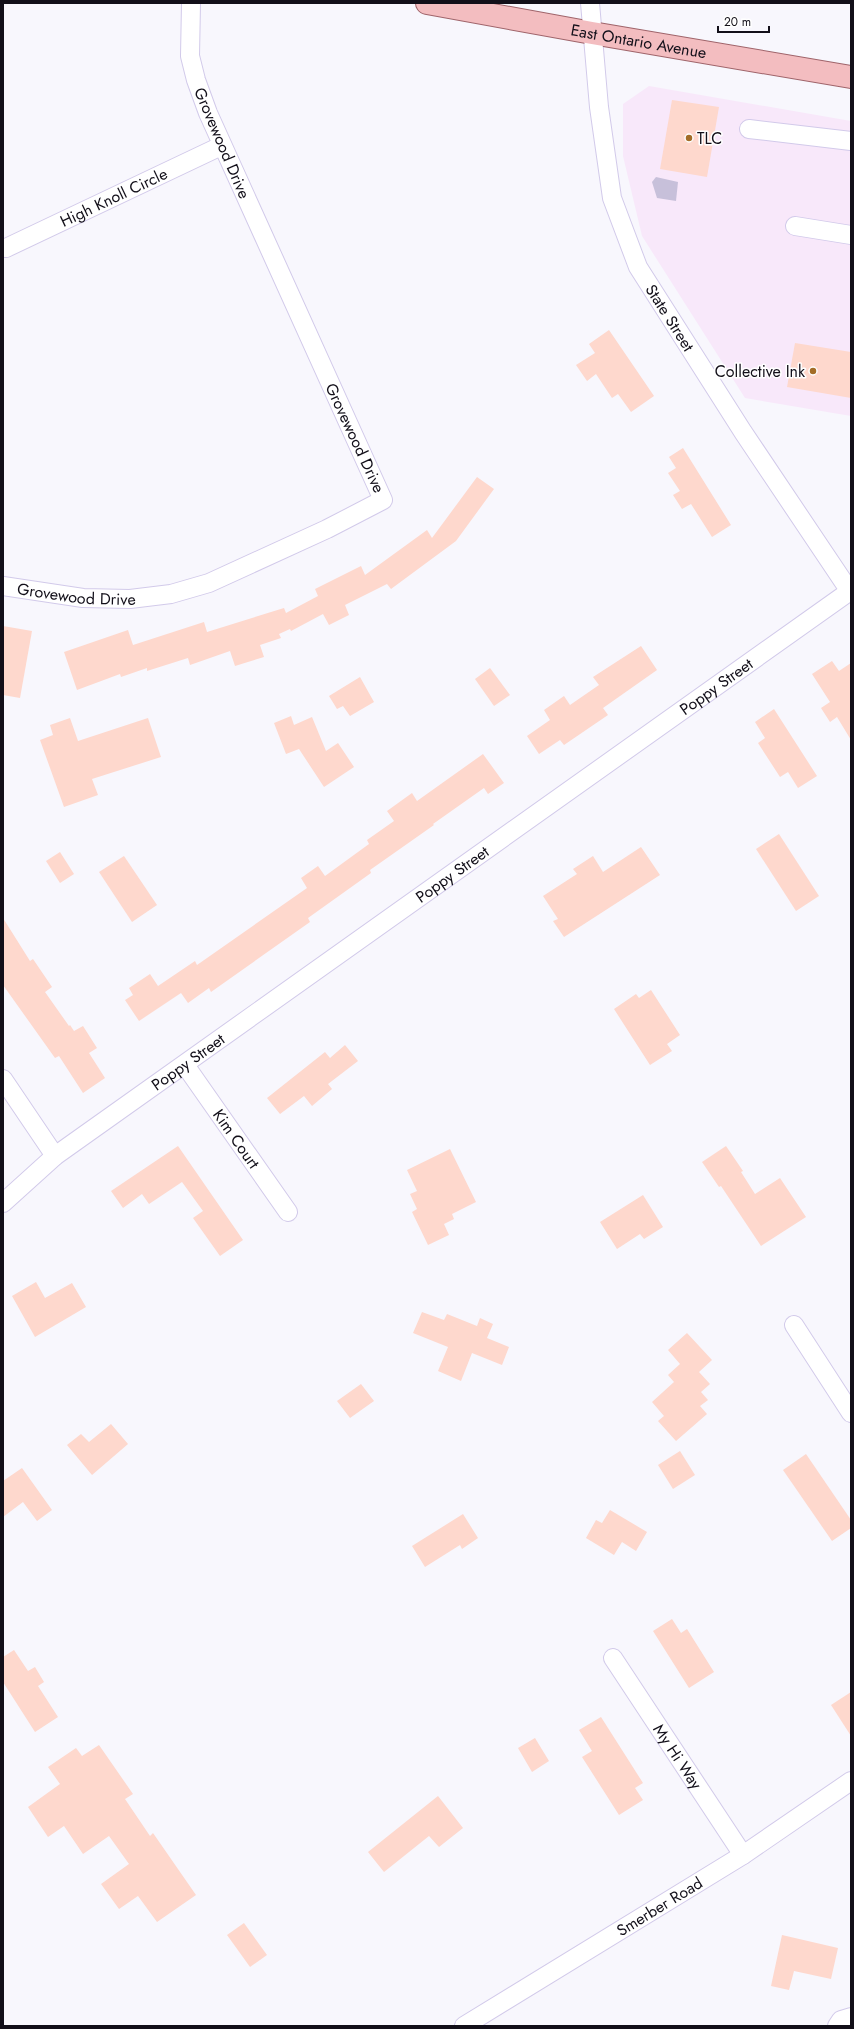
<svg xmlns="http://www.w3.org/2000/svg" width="854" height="2029" font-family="Jost,sans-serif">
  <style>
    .commercial { fill: #f8e8fa }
    .green { fill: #c7c0da }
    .building { fill: #fed8cd }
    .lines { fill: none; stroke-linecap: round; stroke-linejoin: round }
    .minor-casing { stroke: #d2caea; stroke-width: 20 }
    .major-casing { stroke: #9f646a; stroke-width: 24 }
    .minor { stroke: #fff; stroke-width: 18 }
    .major { stroke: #f3bdc0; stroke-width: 22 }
    .poi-dot { fill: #a36d27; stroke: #fff; stroke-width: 1.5 }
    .labels { text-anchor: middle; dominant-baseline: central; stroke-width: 3; stroke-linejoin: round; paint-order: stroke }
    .street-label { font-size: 16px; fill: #120f19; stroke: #fff }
    .poi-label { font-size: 16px; fill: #120f19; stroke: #fff; text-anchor: start }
  </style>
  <rect width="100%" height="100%" fill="#f8f7fd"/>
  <path class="commercial" d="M649 86 851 121V416L745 398 642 236 623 156V104Z"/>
  <path class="green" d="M656 177 678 182 676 201 657 198 652 182Z"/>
  <g class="building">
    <path d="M672 100 719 107 707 177 660 169Z"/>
    <path d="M609 330 654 396 631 412 618 394 612 398 596 374 587 381 576 365 595 353 589 344Z"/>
    <path d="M795 343 851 352V398L787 387Z"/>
    <path d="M683 448 731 525 712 537 691 504 682 509 673 495 680 491 668 473 676 468 669 457Z"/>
    <path d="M477 477 494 489 456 541 391 589 387 584 345 605 349 615 329 625 323 614 291 631 290 629 279 634 281 638 260 645 264 657 235 666 230 651 190 665 188 658 147 671V668L121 677 120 674 77 690 64 652 128 630 133 645 204 622 207 632 284 608 286 613 318 596 315 589 361 566 365 575 427 530 432 538Z"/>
    <path d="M3 626 32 631 20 698 3 695Z"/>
    <path d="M641 646 657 670 603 708 608 715 564 745 560 740 539 754 527 736 550 720 544 710 564 696 570 705 599 685 593 677Z"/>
    <path d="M832 661 839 671 851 663V740L837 717 830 722 821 708 830 702 812 674Z"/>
    <path d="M490 668 510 695 494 706 475 679Z"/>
    <path d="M360 677 374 702 350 716 343 706 337 709 329 696Z"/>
    <path d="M774 709 817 776 798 788 788 772 780 777 758 743 765 738 755 722Z"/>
    <path d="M291 716 294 725 312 717 326 751 338 743 354 767 324 787 299 749 286 754 274 723Z"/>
    <path d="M70 718 78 741 148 718 161 757 92 779 98 795 64 807 40 740 53 735 50 725Z"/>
    <path d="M483 754 504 783 488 794 484 788 433 824 434 825 370 870 371 873 308 918 310 922 211 992 209 988 188 1003 181 993 139 1021 125 1000 133 995 129 988 150 974 158 986 195 961 197 965 307 888 301 878 318 866 325 876 369 844 367 840 394 821 387 811 412 793 417 801Z"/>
    <path d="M779 834 819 896 796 911 756 849Z"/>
    <path d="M641 847 660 875 564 937 553 921 558 919 543 896 577 874 573 869 593 856 603 872Z"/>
    <path d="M60 852 74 874 60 883 46 861Z"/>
    <path d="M124 856 157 905 132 922 99 872Z"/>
    <path d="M3 918 30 961 33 959 52 987 45 992 69 1026 70 1025 74 1031 83 1026 97 1048 89 1053 105 1078 83 1093 59 1056 55 1058 3 985Z"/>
    <path d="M651 990 680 1035 667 1044 672 1051 650 1065 614 1009 636 994 639 998Z"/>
    <path d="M345 1045 358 1061 328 1084 332 1089 312 1106 304 1096 280 1114 267 1098 325 1052 330 1058Z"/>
    <path d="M178 1146 243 1240 220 1256 193 1218 203 1211 182 1182 149 1204 142 1194 123 1208 111 1191Z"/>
    <path d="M726 1146 743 1171 741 1172 755 1194 780 1178 806 1217 761 1246 721 1186 719 1187 702 1162Z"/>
    <path d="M450 1149 476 1202 452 1214 454 1219 444 1224 449 1235 428 1245 412 1212 417 1209 410 1194 417 1191 407 1170Z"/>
    <path d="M643 1195 663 1227 644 1239 640 1234 617 1249 600 1222Z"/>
    <path d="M36 1282 45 1298 72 1283 86 1307 35 1337 12 1296Z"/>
    <path d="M422 1312 444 1320 447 1314 477 1326 480 1318 493 1324 487 1338 509 1347 502 1365 472 1353 461 1381 438 1371 448 1347 413 1333Z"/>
    <path d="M687 1333 712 1360 699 1372 710 1384 701 1392 708 1400 700 1406 707 1414 676 1441 658 1421 664 1416 652 1402 674 1382 668 1375 680 1364 668 1350Z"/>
    <path d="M361 1384 374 1401 350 1418 337 1401Z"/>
    <path d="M111 1424 128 1444 92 1475 67 1445 81 1434 89 1442Z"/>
    <path d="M680 1451 695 1475 673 1489 658 1465Z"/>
    <path d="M806 1454 851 1520V1528L832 1541 783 1470Z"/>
    <path d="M22 1468 52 1510 37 1521 23 1502 3 1517V1481Z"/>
    <path d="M610 1510 647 1532 636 1551 622 1542 614 1555 586 1538 596 1520 602 1523Z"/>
    <path d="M463 1514 478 1538 462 1549 460 1545 425 1567 412 1546Z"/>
    <path d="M672 1619 681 1633 687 1629 714 1672 689 1688 653 1631Z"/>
    <path d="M14 1650 28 1671 35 1667 44 1682 38 1686 58 1717 35 1732 3 1682V1657Z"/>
    <path d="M851 1692V1736L831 1705Z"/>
    <path d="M601 1717 643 1783 635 1788 643 1800 619 1815 582 1757 592 1751 579 1730Z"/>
    <path d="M535 1738 549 1761 532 1772 518 1748Z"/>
    <path d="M99 1745 133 1794 125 1799 150 1836 153 1833 196 1895 157 1922 138 1896 119 1909 101 1884 129 1864 109 1836 83 1854 64 1826 48 1837 28 1807 60 1784 48 1767 76 1748 82 1756Z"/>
    <path d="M438 1796 463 1828 439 1847 429 1836 384 1872 368 1852Z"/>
    <path d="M244 1923 267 1955 250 1967 227 1935Z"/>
    <path d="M782 1935 838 1948 831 1979 794 1971 789 1990 771 1986Z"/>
  </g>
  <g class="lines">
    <defs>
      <g id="minor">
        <path id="s1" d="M590 3 599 107 612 198 638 267 743 432 851 593"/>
        <path d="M749 129 851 141"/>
        <path d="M795 226 851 235"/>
        <path id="s2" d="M6 248 221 146"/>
        <path id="s3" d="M3 586 83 598 130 599 171 594 209 583 327 529 383 500 208 113 196 80 190 56 191 3"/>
        <path id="s4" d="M185 1065 288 1212"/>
        <path d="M3 1079 55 1156"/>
        <path id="s5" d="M3 1203 55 1156 850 591"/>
        <path d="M794 1325 851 1413"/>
        <path id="s6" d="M613 1658 743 1855"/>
        <path id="s7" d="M464 2026 743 1855 851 1781"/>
        <path d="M837 2026 841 2020 851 2017"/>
      </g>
      <g id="major">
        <path id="s8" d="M427 3 592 33 851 77"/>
      </g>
    </defs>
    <use href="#minor" class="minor-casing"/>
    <use href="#major" class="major-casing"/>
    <use href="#minor" class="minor"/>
    <use href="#major" class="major"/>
  </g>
  <g class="poi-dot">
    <circle cx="689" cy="138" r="4"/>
    <circle cx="813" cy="371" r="4"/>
  </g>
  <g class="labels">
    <g class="street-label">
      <text stroke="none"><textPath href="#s8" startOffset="215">East Ontario Avenue</textPath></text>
      <text transform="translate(222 143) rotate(67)">Grovewood Drive</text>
      <text stroke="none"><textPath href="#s2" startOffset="119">High Knoll Circle</textPath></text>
      <text stroke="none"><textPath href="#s1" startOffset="330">State Street</textPath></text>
      <text transform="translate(355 438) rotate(65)">Grovewood Drive</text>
      <text stroke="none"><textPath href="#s3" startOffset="74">Grovewood Drive</textPath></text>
      <text stroke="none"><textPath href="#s5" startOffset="881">Poppy Street</textPath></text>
      <text stroke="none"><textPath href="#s5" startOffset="557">Poppy Street</textPath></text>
      <text stroke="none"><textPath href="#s5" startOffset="233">Poppy Street</textPath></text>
      <text stroke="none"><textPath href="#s4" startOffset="90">Kim Court</textPath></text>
      <text stroke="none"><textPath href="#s6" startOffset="118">My Hi Way</textPath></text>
      <text stroke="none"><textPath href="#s7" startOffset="229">Smerber Road</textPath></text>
    </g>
    <g class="poi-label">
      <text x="697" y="138">TLC</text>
      <text x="805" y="371" text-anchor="end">Collective Ink</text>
    </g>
  </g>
  <rect width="854" height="2029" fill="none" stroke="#120f19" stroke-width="8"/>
  <path d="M718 26v6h51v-6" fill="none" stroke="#120f19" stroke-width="2"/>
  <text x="724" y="26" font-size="12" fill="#120f19" stroke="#ffffff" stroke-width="3" paint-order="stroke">20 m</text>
</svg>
